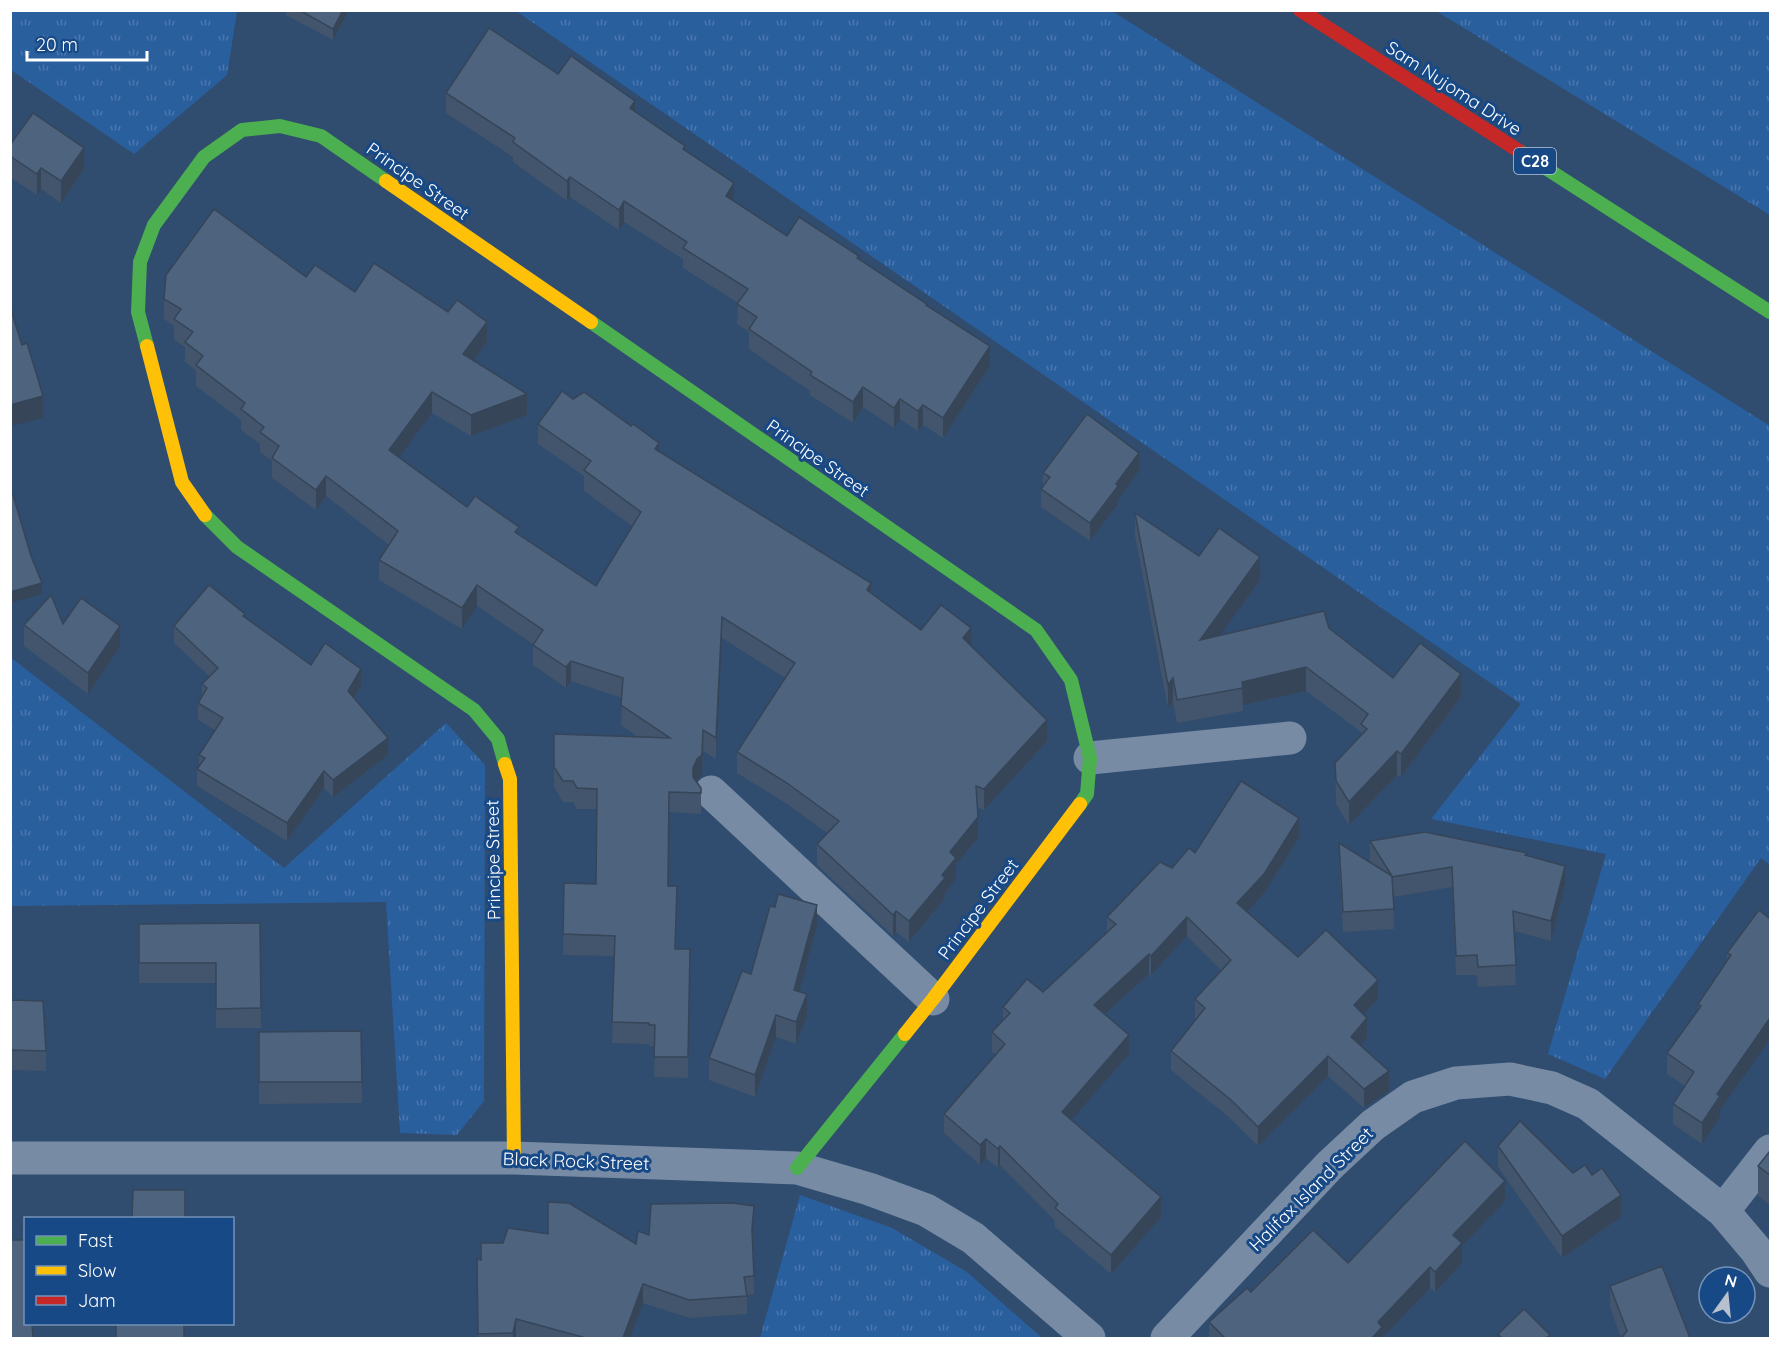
<svg xmlns="http://www.w3.org/2000/svg" width="1781" height="1349" font-family="Quicksand,sans-serif">
  <style>
    .grass { fill: url(#grass-tufts) }
    .lines { fill: none; stroke-linecap: round; stroke-linejoin: round }
    .street { stroke: #778ba4; stroke-width: 33 }
    .fast { stroke: #4caf50; stroke-width: 14 }
    .slow { stroke: #ffc107; stroke-width: 14 }
    .jam { stroke: #c62828; stroke-width: 14 }
    .wall { fill: #42556c }
    .shaded-wall { fill: #364558 }
    .building { fill: #4d637e; stroke: #364558; stroke-width: 1.5 }
    .labels { text-anchor: middle; dominant-baseline: central; stroke-width: 6; stroke-linejoin: round; paint-order: stroke }
    .shield { fill: #174987; stroke: #b9c8db; stroke-width: 1.5 }
    .shield-label { font-size: 16px; font-weight: bold; fill: #fff }
    .street-label { font-size: 18px; fill: #fff; stroke: #174987 }
  </style>
  <defs>
    <pattern id="grass-tufts" width="24" height="20" patternUnits="userSpaceOnUse" patternTransform="scale(1.5)"><rect width="24" height="20" fill="#2a5f9e"/><path d="M3 7l-1-3M5 7V3M7 7l1-3M15 17l-1-3M17 17v-4M19 17l1-3" fill="none" stroke="#4a77ad"/></pattern>
  </defs>
  <rect width="100%" height="100%" fill="#304c6e"/>
  <g class="grass">
    <path d="M10 11 11 10 237 11 227 75 134 154 11 70Z"/>
    <path d="M516 11H1112L1770 426V865L1761 858 1605 1079 1548 1054 1606 854 1431 819 1521 704Z"/>
    <path d="M1436 11H1770V215Z"/>
    <path d="M10 657 284 868 446 723 485 765 484 1101 457 1135 400 1133 386 902 11 906Z"/>
    <path d="M800 1195 892 1228 967 1272 1042 1338H760Z"/>
  </g>
  <g class="lines">
    <g class="street">
      <path d="M1090 758 1290 738"/>
      <path d="M711 792 933 999"/>
      <path d="M10 1158H514L797 1168 869 1189 926 1210 973 1238 1089 1338"/>
      <path d="M1723 1211 1770 1151"/>
      <path d="M1167 1338 1330 1165 1373 1125 1413 1097 1456 1083 1510 1079 1552 1088 1588 1104 1723 1211 1756 1250 1770 1271"/>
    </g>
    <g class="fast">
      <path d="M1519 151 1770 312"/>
      <path d="M591 322 1036 630 1071 680 1090 758 1087 794 1080 804"/>
      <path d="M147 346 138 312 140 262 154 225 204 157 242 130 280 126 321 136 386 181"/>
      <path d="M205 515 237 547 474 710 498 739 505 764"/>
      <path d="M797 1168 905 1034"/>
    </g>
    <g class="slow">
      <path d="M386 181 591 322"/>
      <path d="M147 346 182 482 205 515"/>
      <path d="M505 764 510 779 514 1158"/>
      <path d="M905 1034 933 999 1080 804"/>
    </g>
    <path class="jam" d="M1300 10 1519 151"/>
  </g>
  <g class="wall">
    <path d="M286 10H349L333 40 286 15Z"/>
    <path d="M558 74 635 112 685 151 734 202 787 236 859 259 927 306 990 366 943 438 923 425 918 431 900 419 894 428 863 407 853 423 810 395V391L749 349V332L737 324 738 303 683 268V259L624 222 619 230 570 197 567 201 513 162V157L446 113V93Z"/>
    <path d="M10 145 84 169 61 203 41 189 37 195 10 177Z"/>
    <path d="M306 277 355 292 487 342 473 361 527 415 471 436 432 413 399 457 467 507 519 534 596 586 632 526 584 491V476L538 444V424L573 399 659 451 871 593 921 630 971 646 1047 741 984 810 977 807 978 838 956 864V879L945 893V898L909 942 896 932 893 936 817 865V844L827 833 787 804 737 773V752L785 678 722 638 716 759 703 751 702 776 696 781 701 788V814L669 812 668 886 676 949H690L688 1078 654 1077 655 1046H649V1044L612 1043 614 956 563 955 564 883 596 884 597 809H577L573 802H563L554 787V734L638 737 621 725 622 698 571 681 566 688 533 665V644L477 606 462 629 379 580V560L389 545 326 496 316 510 272 478V461L260 452V444L241 430V420L196 386V371L185 362V347L174 340V326L164 319V299Z"/>
    <path d="M1139 471 1118 500V504L1090 541 1041 507V489L1043 487V473Z"/>
    <path d="M1135 513 1199 556 1260 580 1220 635 1329 628 1393 678 1461 697 1401 777 1397 775 1349 825 1336 804 1335 763 1361 736V732L1306 691 1243 705V711L1177 723 1173 701 1168 708 1135 536Z"/>
    <path d="M245 617 311 665 361 686 354 698 388 755 333 797 324 788 287 841 197 786V769L199 766V755L215 730 198 720V703L202 697V684L209 676 174 643V626Z"/>
    <path d="M63 624 120 647 88 694 24 646V625Z"/>
    <path d="M1299 838 1264 893 1247 912 1298 957 1378 999 1363 1014 1367 1038 1360 1045 1389 1091 1364 1108 1328 1076 1258 1146 1231 1119 1171 1070V1051L1196 1019 1195 1018V999L1221 970 1187 936 1151 975 1149 974 1105 1014 1129 1054 1071 1120 1161 1217 1111 1274 1055 1227V1221L1000 1165 998 1168 986 1158 980 1165 944 1133V1114L996 1055 992 1052V1032L1003 1021V1007L1043 992 1107 932V917L1172 868 1195 853Z"/>
    <path d="M1370 841 1527 855 1565 885 1551 941 1514 931 1516 985 1478 987 1477 975H1456L1452 887 1393 897 1394 929 1343 932 1339 863V843L1372 864 1370 861Z"/>
    <path d="M1759 910 1720 1110V1117L1702 1144 1673 1124V1104L1685 1086 1667 1074V1053L1698 1010V1004L1727 960V953Z"/>
    <path d="M260 923 261 1028H216V983H139V924Z"/>
    <path d="M817 926 799 991 807 1016 796 1044 776 1037 755 1097 709 1080V1058L751 974Z"/>
    <path d="M10 1000 46 1051V1071L10 1070Z"/>
    <path d="M361 1031 362 1103 259 1104V1032Z"/>
    <path d="M1498 1146 1573 1173 1621 1217 1562 1258 1498 1167Z"/>
    <path d="M1770 1151V1205L1758 1196V1166Z"/>
    <path d="M1505 1201 1462 1246V1263L1435 1292 1430 1288 1382 1338H1209V1322L1251 1292 1348 1263Z"/>
    <path d="M754 1225 753 1241 754 1294 747 1295V1314L689 1318 643 1303 630 1338H478L477 1259 481 1260 503 1243 548 1234 636 1244 649 1235Z"/>
    <path d="M1610 1286 1690 1338H1621L1610 1307Z"/>
  </g>
  <g class="shaded-wall">
    <path d="M343 10H349L333 40V29Z"/>
    <path d="M635 101V121L630 108Z"/>
    <path d="M84 148V169L61 203V181Z"/>
    <path d="M41 168V189L37 195V174Z"/>
    <path d="M570 177V197L567 201V181Z"/>
    <path d="M734 183V204L726 196Z"/>
    <path d="M624 201V222L619 230V210Z"/>
    <path d="M487 322V342L463 375V354Z"/>
    <path d="M990 346V366L943 438V418Z"/>
    <path d="M863 387V407L853 423V402Z"/>
    <path d="M432 392V413L389 471V450Z"/>
    <path d="M527 394V415L471 436V415Z"/>
    <path d="M43 396V418L10 426V405Z"/>
    <path d="M900 399V419L894 428V408Z"/>
    <path d="M923 405V425L918 431V411Z"/>
    <path d="M659 443V464L655 449Z"/>
    <path d="M1139 453V471L1118 500V504L1090 541V523L1116 484Z"/>
    <path d="M326 476V496L316 510V490Z"/>
    <path d="M1260 557V580L1200 663V640Z"/>
    <path d="M42 583V594L10 603V592Z"/>
    <path d="M871 583V604L867 590Z"/>
    <path d="M477 585V606L462 629V608Z"/>
    <path d="M722 617V638L716 759V738Z"/>
    <path d="M120 626V647L88 694V673Z"/>
    <path d="M971 628V648L963 638Z"/>
    <path d="M571 661V681L566 688V667Z"/>
    <path d="M1306 667V691L1243 705 1242 682Z"/>
    <path d="M361 669V686L348 708V691Z"/>
    <path d="M1461 674V697L1401 777V754Z"/>
    <path d="M1173 678V701L1168 708V685Z"/>
    <path d="M1047 720V741L984 810V789Z"/>
    <path d="M703 730 702 776 697 780 693 788V768Z"/>
    <path d="M388 738V755L333 797V780Z"/>
    <path d="M1397 751V775L1349 825V802Z"/>
    <path d="M324 771V788L287 841V823Z"/>
    <path d="M978 817V838L956 864V879L945 893V898L909 942V921L950 852Z"/>
    <path d="M1299 818V838L1264 893 1237 923V903Z"/>
    <path d="M1565 866V885L1551 941V921Z"/>
    <path d="M817 905V926L794 1011V990Z"/>
    <path d="M896 911V932L893 936V915Z"/>
    <path d="M1187 917V936L1151 975V956Z"/>
    <path d="M1149 954V974L1094 1024V1005Z"/>
    <path d="M1378 980V999L1354 1024V1005Z"/>
    <path d="M807 994V1016L796 1044V1022Z"/>
    <path d="M776 1015V1037L755 1097V1075Z"/>
    <path d="M1367 1018V1038L1351 1056V1037Z"/>
    <path d="M1770 1018V1039L1720 1110V1117L1702 1144V1123L1717 1094Z"/>
    <path d="M1129 1035V1054L1062 1131V1112Z"/>
    <path d="M1328 1056V1076L1258 1146V1127Z"/>
    <path d="M1389 1071V1091L1364 1108V1089Z"/>
    <path d="M986 1139V1158L980 1165V1145Z"/>
    <path d="M1000 1146V1165L998 1168V1149Z"/>
    <path d="M1505 1181V1201L1462 1246V1263L1435 1292V1272L1453 1235Z"/>
    <path d="M1621 1195V1217L1562 1258V1236Z"/>
    <path d="M1161 1197V1217L1111 1274V1255Z"/>
    <path d="M754 1206V1225L752 1248V1229Z"/>
    <path d="M1430 1267V1288L1382 1338H1372L1378 1322Z"/>
    <path d="M643 1284V1303L630 1338H623Z"/>
    <path d="M516 1319V1338H513V1333Z"/>
  </g>
  <g class="building">
    <path d="M299 10H343L333 29Z"/>
    <path d="M489 28 558 74 571 56 635 101 630 108 685 146 683 149 734 183 726 196 787 236 799 217 859 256 857 258 927 304 926 305 990 346 943 418 923 405 918 411 900 399 894 408 863 387 853 402 810 375 812 372 749 329 757 317 737 304 748 289 683 248 687 242 624 201 619 210 570 177 567 181 513 142 515 138 446 93Z"/>
    <path d="M33 113 84 148 61 181 41 168 37 174 10 156V145Z"/>
    <path d="M214 209 306 277 315 265 355 292 374 263 448 312 457 300 487 322 463 354 527 394 471 415 432 392 389 450 467 507 475 496 519 527 515 532 596 586 641 512 584 470 591 461 538 424 562 391 573 399 584 392 631 426 633 424 659 443 655 449 871 583 867 590 921 630 941 605 971 628 963 638 1047 720 984 789 976 786 978 817 950 852 956 858 942 875 945 878 909 921 896 911 893 915 817 844 839 821 787 783 737 752 795 663 722 617 716 738 703 730 702 755 697 759 693 768V777L701 788V793L669 792 668 886H677L675 949H690L688 1057H654L655 1025H649V1023L612 1022 615 936 563 934 564 883 596 884 597 789 577 788 573 781H563L554 767V734L670 738 621 705 623 678 571 661 566 667 533 645 543 630 477 585 462 608 379 560 398 531 326 476 316 490 272 458 279 446 260 432 264 427 241 409 245 403 196 365 203 356 185 342 193 332 174 319 181 309 164 299 166 275Z"/>
    <path d="M10 307 22 345 27 343 43 396 10 405Z"/>
    <path d="M1087 414 1139 453 1116 484 1118 486 1090 523 1041 489 1050 477 1043 473Z"/>
    <path d="M13 495 31 556 42 583 10 592V496Z"/>
    <path d="M1135 513 1199 556 1219 528 1260 557 1200 640 1324 611 1329 628 1393 678 1420 643 1461 674 1401 754 1397 751 1349 802 1336 781 1335 763 1367 729 1361 724 1368 714 1306 667 1242 682 1243 688 1177 700 1173 678 1168 685Z"/>
    <path d="M209 585 245 614 243 616 311 665 325 643 361 669 348 691 388 738 333 780 324 771 287 823 197 769 205 758 199 755 223 718 198 703 207 688 202 684 218 668 174 626Z"/>
    <path d="M51 595 63 624 81 598 120 626 88 673 24 625Z"/>
    <path d="M1241 781 1299 818 1264 874 1237 903 1298 957 1326 930 1378 980 1354 1005 1367 1018 1351 1037 1389 1071 1364 1089 1328 1056 1258 1127 1231 1100 1171 1051 1205 1008 1195 999 1231 960 1187 917 1151 956 1149 954 1094 1005 1129 1035 1062 1112 1161 1197 1111 1255 1055 1208 1058 1204 1000 1146 998 1149 986 1139 980 1145 944 1114 1005 1044 992 1032 1010 1013 1003 1007 1027 979 1043 992 1116 924 1107 917 1160 862 1172 868 1189 848 1195 853Z"/>
    <path d="M1425 832 1527 853 1525 855 1565 866 1551 921 1513 911 1516 965 1478 967 1477 955 1456 956 1452 867 1392 877 1394 909 1343 912 1339 843 1392 876 1370 841Z"/>
    <path d="M778 894 817 905 794 990 807 994 796 1022 776 1015 755 1075 709 1058 742 971 751 974 770 906 775 907Z"/>
    <path d="M1759 910 1770 919V1018L1717 1094 1720 1096 1702 1123 1673 1104 1694 1072 1667 1053 1701 1006 1698 1004 1731 955 1727 953Z"/>
    <path d="M260 923 261 1008 216 1009V963H139V924Z"/>
    <path d="M10 1000 43 1001 46 1051 10 1050Z"/>
    <path d="M361 1031 362 1082H259V1032Z"/>
    <path d="M1520 1121 1573 1173 1585 1165 1592 1175 1602 1168 1621 1195 1562 1236 1498 1146Z"/>
    <path d="M1465 1141 1505 1181 1453 1235 1462 1243 1435 1272 1430 1267 1378 1322 1382 1327 1372 1338H1225L1209 1322 1247 1288 1251 1292 1313 1230 1348 1263Z"/>
    <path d="M1770 1151V1175L1758 1166Z"/>
    <path d="M133 1190H185V1218H132Z"/>
    <path d="M548 1202 569 1203 636 1244 638 1231 649 1235 651 1204 732 1203 754 1206 752 1229 754 1276 744 1277 747 1296 689 1300 643 1284 623 1338H586L516 1319 513 1333 478 1334 477 1259 481 1260V1243H503L508 1228 548 1234Z"/>
    <path d="M10 1240H26V1323H32L33 1338H10Z"/>
    <path d="M1662 1266 1690 1338H1621L1627 1331 1610 1286Z"/>
    <path d="M1524 1309 1550 1335 1546 1338H1502L1498 1334Z"/>
    <rect x="116" y="1323" width="68" height="15"/>
  </g>
  <g class="labels">
    <rect class="shield" x="1514" y="148" width="42" height="26" rx="4.5"/>
    <g class="shield-label">
      <text x="1535" y="161">C28</text>
    </g>
    <g class="street-label">
      <text transform="translate(1454 88) rotate(33)">Sam Nujoma Drive</text>
      <text transform="translate(418 181) rotate(35)">Principe Street</text>
      <text transform="translate(818 458) rotate(35)">Principe Street</text>
      <text transform="translate(493 860) rotate(-91)">Principe Street</text>
      <text transform="translate(978 909) rotate(-53)">Principe Street</text>
      <text transform="translate(576 1161) rotate(2)">Black Rock Street</text>
      <text transform="translate(1311 1189) rotate(-45)">Halifax Island Street</text>
    </g>
  </g>
  <rect width="1781" height="1349" fill="none" stroke="#ffffff" stroke-width="24"/>
  <rect x="24" y="1217" width="210" height="108" fill="#174987" stroke="#7492b7" stroke-width="1.5"/>
  <rect x="36" y="1236" width="30" height="9" fill="#4caf50" stroke="#7492b7" stroke-width="1.5"/>
  <text x="78" y="1247" font-size="18" fill="#ffffff">Fast</text>
  <rect x="36" y="1266" width="30" height="9" fill="#ffc107" stroke="#7492b7" stroke-width="1.5"/>
  <text x="78" y="1277" font-size="18" fill="#ffffff">Slow</text>
  <rect x="36" y="1296" width="30" height="9" fill="#c62828" stroke="#7492b7" stroke-width="1.5"/>
  <text x="78" y="1307" font-size="18" fill="#ffffff">Jam</text>
  <g transform="translate(1727 1295) rotate(15)"><circle r="28" fill="#174987" stroke="#7492b7" stroke-width="1.5"/>
  <path d="M0-4.5L10 22L0 15L-10 22Z" fill="#b7c0cc"/>
  <text y="-9" font-size="16" font-weight="bold" text-anchor="middle" fill="#ffffff">N</text>
  </g>
  <path d="M27 51v9h120v-9" fill="none" stroke="#ffffff" stroke-width="3"/>
  <text x="36" y="51" font-size="18" fill="#ffffff" stroke="#174987" stroke-width="4.5" paint-order="stroke">20 m</text>
</svg>
